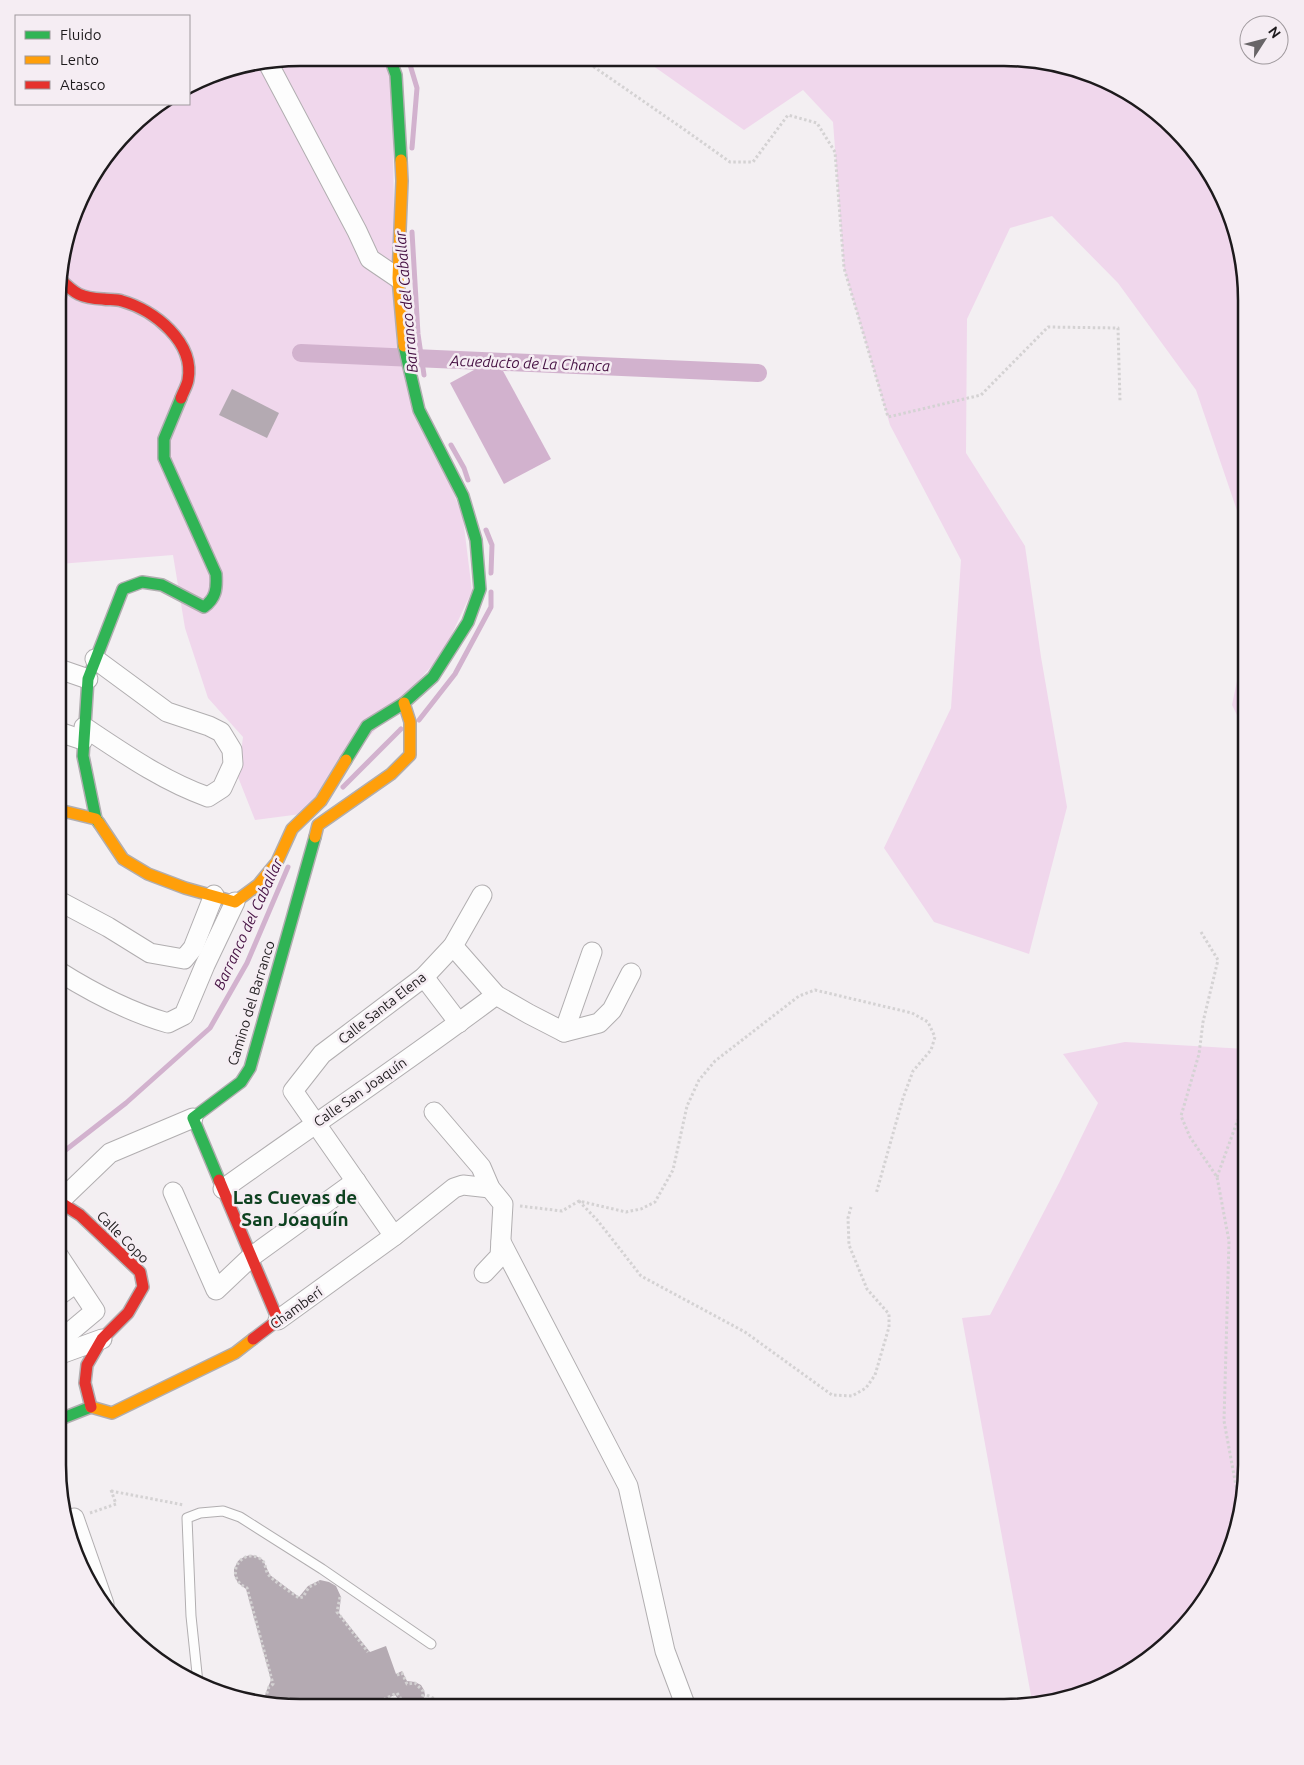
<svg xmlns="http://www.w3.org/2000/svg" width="1304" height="1765" font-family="Ubuntu,sans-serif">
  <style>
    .green { fill: #f0d7ec }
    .water { fill: #d2b2ce }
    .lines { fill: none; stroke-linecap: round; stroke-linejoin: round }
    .stream { stroke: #d2b2ce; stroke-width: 5 }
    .canal { stroke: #d2b2ce; stroke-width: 18 }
    .building { fill: #b4aab2 }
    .lane-casing { stroke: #b1aeb0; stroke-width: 11 }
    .street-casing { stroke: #b1aeb0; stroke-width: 21 }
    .fast-casing { stroke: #b1aeb0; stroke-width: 14 }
    .slow-casing { stroke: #b1aeb0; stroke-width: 14 }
    .jam-casing { stroke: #b1aeb0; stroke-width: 14 }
    .path { stroke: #d4d2d3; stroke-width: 3; stroke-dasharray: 2.5 2.5; stroke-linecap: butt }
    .lane { stroke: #fdfdfd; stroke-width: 9 }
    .street { stroke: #fdfdfd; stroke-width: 19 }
    .fast { stroke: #30b455; stroke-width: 11 }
    .slow { stroke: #ff9f0a; stroke-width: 11 }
    .jam { stroke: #e5322d; stroke-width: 11 }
    .labels { text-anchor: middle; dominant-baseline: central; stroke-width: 5; stroke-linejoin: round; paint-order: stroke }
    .street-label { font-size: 14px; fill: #1d1a1c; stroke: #f5edf3 }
    .water-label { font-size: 15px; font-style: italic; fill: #440f41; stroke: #f5edf3 }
    .district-label { font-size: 19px; font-weight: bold; fill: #0e4220; stroke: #f5edf3 }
    .rim { fill: none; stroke: #1d1a1c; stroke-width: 2.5 }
  </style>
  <rect width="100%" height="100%" fill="#f3eff2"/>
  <g class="green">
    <path d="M301,58h82l9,21 4,261 67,178 9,73 -29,62 -142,161 -46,6 -17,-43 5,-40 -35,-39 -23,-70 -12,-73 -114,9 1,-295 30,-90 51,-61 24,-14h24v-14l33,-20z"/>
    <path d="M642,58l393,2 104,39 47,41 35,53 25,107v237l-50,-147 -78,-107 -66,-67 -42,12 -43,91 -1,134 59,93 16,111 26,150 -38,147 -95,-32 -50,-74 67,-140 10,-148 -71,-135 -46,-157 -11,-146 -30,-32 -59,40z"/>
    <path d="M1246,638v95l-14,-28z"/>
    <path d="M1125,1042l121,7v432l-12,62 -28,56 -42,48 -53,35 -79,19 -70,-383 28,-3 70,-134 38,-78 -35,-49z"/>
  </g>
  <path class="water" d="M496,358l55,101 -47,25 -54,-101z"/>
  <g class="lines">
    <g class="stream">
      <path d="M408,58l9,30 -5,60"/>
      <path d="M412,232l6,102 6,41"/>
      <path d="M451,445l13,23 4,12"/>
      <path d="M486,530l6,15 -1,28"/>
      <path d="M419,720l36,-46 36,-67v-15"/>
      <path d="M343,787l58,-58"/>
      <path d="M58,1156l68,-53 84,-75 37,-65 41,-96"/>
    </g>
    <path class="canal" d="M301,353l457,20"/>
  </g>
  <g class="building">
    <path d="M232,389l47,24 -12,25 -48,-23z"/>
    <path d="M250,1555l6,1 7,4 7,15 29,22 9,-11 12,-6 9,2 7,4 5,11 -2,16 31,39 16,-6 10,28 6,-3 5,10 8,1 6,3 3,5 1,5 -3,7 -6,4h-12l-9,-11 -26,11h-75l-3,-7 -15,6 -7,-4 -4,-5 1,-4 5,-12 -25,-91 -8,-6 -4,-8v-6l4,-8 6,-4z"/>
  </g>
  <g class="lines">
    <defs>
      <path id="lane" d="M198,1683l-7,-67 -4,-98 13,-5 23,-2 17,6 82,52 109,75"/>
      <g id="street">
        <path d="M268,63l89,168 13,28 28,19"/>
        <path d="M59,669l29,10"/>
        <path d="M84,727c39,26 79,54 124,70l14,-9 11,-24 -1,-14 -11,-18 -12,-6 -42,-14 -72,-53"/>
        <path d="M59,732l24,8"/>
        <path d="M59,901l49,26 42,26 34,6 9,-11 21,-53"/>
        <path d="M453,946l43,49 33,19 35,18 35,-9 13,-13 19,-37"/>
        <path d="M58,971c35,22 71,41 110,52l16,-8 21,-50 30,-63"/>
        <path d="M424,977l35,46"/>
        <path d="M564,1032l28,-80"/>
        <path d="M434,1112l47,55 9,21 13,16 -3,52 -16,17"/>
        <path d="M223,1189c91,-65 184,-127 273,-194"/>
        <path d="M173,1192l43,98 35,-33 105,-76"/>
        <path d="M60,1201l50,-48 83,-35"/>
        <path d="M394,1236l-101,-145 29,-37 102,-77 29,-31 29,-51"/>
        <path d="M501,1242l127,244 37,165 21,56"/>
        <path d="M58,1296l18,-13"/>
        <path d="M278,1320l116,-84 60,-48 9,-3 27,3"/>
        <path d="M58,1342l37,-31 -37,-56"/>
        <path d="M58,1355l44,-16"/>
        <path d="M74,1518l30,86"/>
      </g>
      <g id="fast">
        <path d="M390,58l6,17 5,85"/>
        <path d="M346,760l21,-34 37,-23 29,-26 35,-55 12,-33 -4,-49 -13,-44 -44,-86 -15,-64"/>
        <path d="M99,823l-3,-4 -13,-63 5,-77 35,-90 19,-7 20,3 42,22c12,-9 13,-18 12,-33l-52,-116v-19l17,-41"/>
        <path d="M219,1180l-26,-62 48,-36 9,-14 65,-231"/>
        <path d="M58,1420l33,-13"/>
      </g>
      <g id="slow">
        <path d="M401,160l1,21 -4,97 6,68"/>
        <path d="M59,810l37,9"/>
        <path d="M99,823l24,36 25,15 37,14 50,14 23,-17 19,-23 15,-33 29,-28 25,-41"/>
        <path d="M315,837l3,-12 73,-51 19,-19v-33l-6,-19"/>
        <path d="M91,1407l21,6 123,-60 18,-14"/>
      </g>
      <g id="jam">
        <path d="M60,279c15,15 21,19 43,20 6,1 13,0 19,2 32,9 73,41 66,79 -1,6 -5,12 -7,18"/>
        <path d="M219,1180l59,140 -25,19"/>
        <path d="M58,1201l22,14 60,57 3,15 -15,26 -26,26 -15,26 -2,18 6,24"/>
      </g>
    </defs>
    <use href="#lane" class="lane-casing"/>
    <use href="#street" class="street-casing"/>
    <use href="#fast" class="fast-casing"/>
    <use href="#slow" class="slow-casing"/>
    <use href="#jam" class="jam-casing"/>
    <g class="path">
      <path d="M581,58l104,72 45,32h23l35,-47 29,8 18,29 9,116 44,149 93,-22 67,-68 70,1 2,73"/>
      <path d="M1201,932l17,28 -15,62 -4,32 -18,62 9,21 27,40 12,64 -5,180 12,65 6,15"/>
      <path d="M1217,1177l20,-55 9,-19"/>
      <path d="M579,1201l19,20 43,55 104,56 87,63 20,1 14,-8 9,-13 14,-48v-13l-22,-25 -18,-44 -1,-27 3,-11"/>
      <path d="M520,1206l42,5 17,-10 47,11 15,-3 14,-7 18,-32 14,-64 12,-26 16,-19 84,-65 16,-6 97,23 16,9 7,15 -4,13 -18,21 -10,27 -27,96"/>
      <path d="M63,1488l6,14"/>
      <path d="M111,1491l73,14"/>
      <path d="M90,1513l26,-9 -5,-14"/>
      <path d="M340,1597l-3,15 31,40"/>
      <path d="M397,1675l5,-2 5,11 8,-1 8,8c1,7 -4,12 -11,15"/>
      <path d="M427,1695l22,11"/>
      <path d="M295,1706l-4,-8 -15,5 -6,-2 -4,-5 3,-9 4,-3 -26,-96c-23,-10 -8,-40 12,-30 8,4 5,10 9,16 4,6 24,19 31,24l4,-1 6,-10 10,-5"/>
      <path d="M370,1706l27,-13 8,12 4,1"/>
    </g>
    <use href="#lane" class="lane"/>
    <use href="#street" class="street"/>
    <use href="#fast" class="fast"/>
    <use href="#slow" class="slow"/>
    <use href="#jam" class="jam"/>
  </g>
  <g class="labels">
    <g class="street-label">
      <text transform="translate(251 1003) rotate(-73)">Camino del Barranco</text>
      <text transform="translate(382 1008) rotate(-38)">Calle Santa Elena</text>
      <text transform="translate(360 1092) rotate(-35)">Calle San Joaquín</text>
      <text transform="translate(123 1237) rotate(45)">Calle Copo</text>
      <text transform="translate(296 1308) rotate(-36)">Chamberí</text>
    </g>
    <g class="water-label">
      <text transform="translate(406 302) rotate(-95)">Barranco del Caballar</text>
      <text transform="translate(530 363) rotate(2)">Acueducto de La Chanca</text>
      <text transform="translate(248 924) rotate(-65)">Barranco del Caballar</text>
    </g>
    <g class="district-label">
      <text x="295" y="1197">Las Cuevas de<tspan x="295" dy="22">San Joaquín</tspan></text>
    </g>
  </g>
  <path d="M0 0H1304V1765H0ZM300 66H1004A234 234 0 0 1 1238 300V1465A234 234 0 0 1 1004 1699H300A234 234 0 0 1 66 1465V300A234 234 0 0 1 300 66Z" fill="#f5edf3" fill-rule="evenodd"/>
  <path class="rim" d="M300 66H1004A234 234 0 0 1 1238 300V1465A234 234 0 0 1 1004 1699H300A234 234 0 0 1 66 1465V300A234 234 0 0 1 300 66Z"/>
  <rect x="15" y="15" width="175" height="90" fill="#f5edf3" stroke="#9f999d"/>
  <rect x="25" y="31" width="25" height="8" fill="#30b455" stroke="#9f999d"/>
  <text x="60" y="40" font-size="15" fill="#1d1a1c">Fluido</text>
  <rect x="25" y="56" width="25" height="8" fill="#ff9f0a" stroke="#9f999d"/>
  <text x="60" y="65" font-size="15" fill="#1d1a1c">Lento</text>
  <rect x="25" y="81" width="25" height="8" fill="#e5322d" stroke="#9f999d"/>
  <text x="60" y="90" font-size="15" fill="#1d1a1c">Atasco</text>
  <g transform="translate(1264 40) rotate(54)"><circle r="24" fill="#f5edf3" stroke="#9f999d"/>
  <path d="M0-4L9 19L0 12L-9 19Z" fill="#686567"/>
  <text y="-8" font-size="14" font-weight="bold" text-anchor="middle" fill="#1d1a1c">N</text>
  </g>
</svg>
